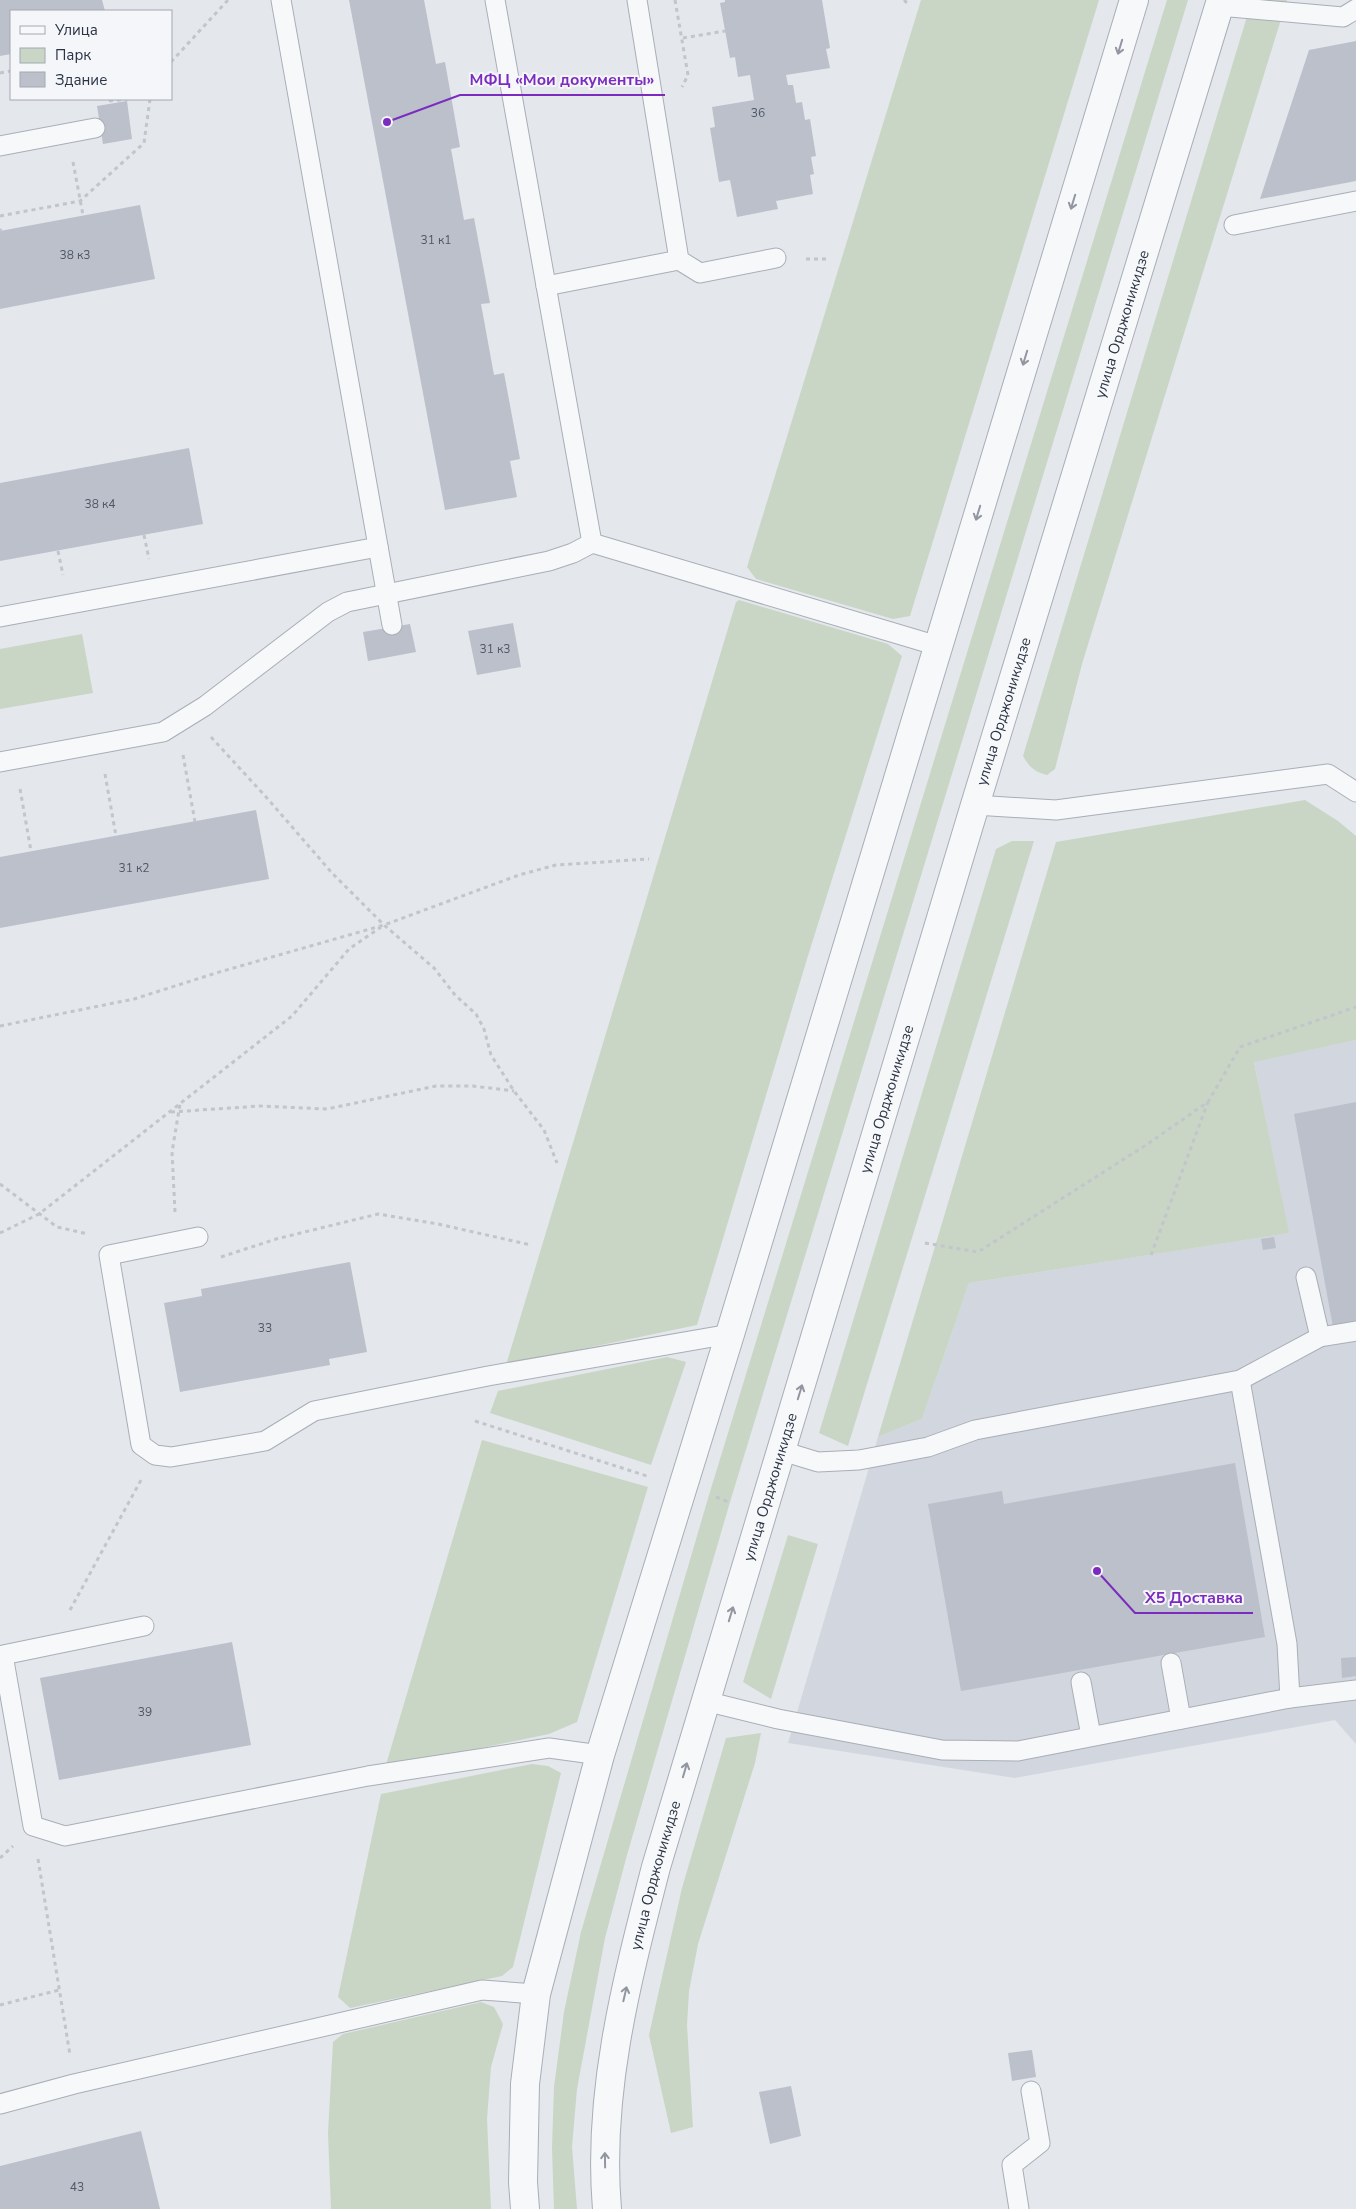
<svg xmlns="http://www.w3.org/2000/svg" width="1356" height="2209" font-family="'Nunito Sans',sans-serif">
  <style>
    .built { fill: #d2d6de }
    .green { fill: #c9d6c5 }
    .building { fill: #bbc0ca }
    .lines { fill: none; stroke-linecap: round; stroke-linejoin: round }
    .service-casing { stroke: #a9aeb7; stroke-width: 21 }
    .tertiary-casing { stroke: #a9aeb7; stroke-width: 30 }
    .path { stroke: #c2c5cb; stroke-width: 3; stroke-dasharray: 4 4; stroke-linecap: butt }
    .service { stroke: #f7f8fa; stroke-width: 19 }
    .tertiary { stroke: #f7f8fa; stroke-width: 28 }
    .oneway { stroke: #9196a0 }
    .labels { text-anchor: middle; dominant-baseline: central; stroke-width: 4; stroke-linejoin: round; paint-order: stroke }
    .number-label { font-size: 12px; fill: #4f5766 }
    .street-label { font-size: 15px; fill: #2b3445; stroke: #f4f6f9 }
    .leader { fill: none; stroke: #7b2cbf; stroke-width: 2 }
    .callout-dot { fill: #7b2cbf; stroke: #f4f6f9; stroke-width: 2 }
    .callout-label { font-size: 16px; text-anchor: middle; font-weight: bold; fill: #7b2cbf; stroke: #f4f6f9; stroke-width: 4; stroke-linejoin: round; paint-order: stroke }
  </style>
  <rect width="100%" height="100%" fill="#e4e7ec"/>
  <path class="built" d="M1356,1040v704l-21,-24 -320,58 -227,-35 90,-306 44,-18 47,-136 319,-50 -34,-172z"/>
  <g class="green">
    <path d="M921,0h178l-189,616 -17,3 -137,-40 -9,-12z"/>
    <path d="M1167,0h21l-458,1502 -103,353 -22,83 -28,151 -5,58 5,62h-23l-2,-61 2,-61 10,-75 17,-80 128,-437z"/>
    <path d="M1252,0h35l-205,664 -27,105 -8,6c-12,-3 -18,-8 -24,-19z"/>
    <path d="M739,600l149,44 14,12 -95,303 -110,366 -191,40 230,-763z"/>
    <path d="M82,634l11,59 -93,16v-60z"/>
    <path d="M1305,800l33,21 18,15v204l-102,22 35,171 -320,50 -47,136 -44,18 178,-595z"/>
    <path d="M1012,841h22l-186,605 -29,-13 177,-584z"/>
    <path d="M667,1357l19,5 -35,103 -161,-52 8,-22z"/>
    <path d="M482,1440l166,47 -71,235 -28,12 -164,34z"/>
    <path d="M788,1535l30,9 -47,155 -28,-17z"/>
    <path d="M761,1733l-6,30 -57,181 -9,47 -2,34 6,102 -22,6 -22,-98 33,-147 44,-150z"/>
    <path d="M532,1764l16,2 13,7 -48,194 -11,9 -152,32 -12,-11 43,-203z"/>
    <path d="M481,2002l13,5 9,17 -12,43 -4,52 4,90h-160l-3,-76 5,-91 10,-8z"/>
  </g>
  <g class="building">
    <path d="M0,0h102l3,11h-94v43l-11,2z"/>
    <path d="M349,0h75l12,64 9,-2 15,85 -9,2 13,71 10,-2 16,85 -9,1 13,71 10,-2 16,86 -10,2 7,36 -72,13z"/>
    <path d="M725,0h97l8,48 -4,1 4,19 -44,7 2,10h5l3,18 6,-1 3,18 5,-1 6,37 -5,1 3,17 -4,1 3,19 -37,7 2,8 -41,8 -7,-37 -11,2 -9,-54 5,-1 -3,-20 42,-7 -4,-25 -12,2 -3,-20 -5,1 -10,-55 5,-1z"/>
    <path d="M1356,41v140l-96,18 49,-149z"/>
    <path d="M127,101l5,38 -29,5 -6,-38z"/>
    <path d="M140,205l15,74 -155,30v-78z"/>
    <path d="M189,448l14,76 -203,37v-78z"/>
    <path d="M513,623l8,44 -44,8 -9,-44z"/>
    <path d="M410,624l6,28 -48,9 -5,-29z"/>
    <path d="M256,810l13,69 -269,49v-71z"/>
    <path d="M1356,1102v220l-23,5 -39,-213z"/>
    <path d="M1274,1237l2,11 -13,2 -2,-11z"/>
    <path d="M350,1262l17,90 -38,7 1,6 -150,27 -16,-89 38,-7 -1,-7z"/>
    <path d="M1235,1463l30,174 -304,54 -33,-187 74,-13 2,13z"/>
    <path d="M232,1642l19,103 -192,35 -19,-102z"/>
    <path d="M1356,1657v19l-14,2 -1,-20z"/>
    <path d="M1032,2050l4,27 -24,4 -4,-28z"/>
    <path d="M791,2086l10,50 -31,8 -11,-52z"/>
    <path d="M141,2131l19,78h-160v-43z"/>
  </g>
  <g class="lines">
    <defs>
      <g id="service">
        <path d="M281,0l111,625"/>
        <path d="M495,0l97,543"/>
        <path d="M637,0l42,260 21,13 76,-15"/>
        <path d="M1219,6l124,11 13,-8"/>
        <path d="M0,146l95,-18"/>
        <path d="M1234,225l122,-24"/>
        <path d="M546,286l133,-26"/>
        <path d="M0,617l378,-70"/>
        <path d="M0,762l163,-30 42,-26 123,-94 19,-10 202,-41 24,-8 19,-10 346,103"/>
        <path d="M975,805l81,5 272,-36 28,18"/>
        <path d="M198,1237l-89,18 32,190 14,10 16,2 94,-16 49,-30 174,-35 242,-42"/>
        <path d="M1306,1277l14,60"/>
        <path d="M782,1451l36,11 41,-2 69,-13 47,-17 265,-50 80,-43 36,-6"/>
        <path d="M144,1626l-141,29 30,171 32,10 303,-60 181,-28 51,7"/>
        <path d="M1171,1663l10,56"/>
        <path d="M1081,1682l10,54"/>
        <path d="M1290,1698l66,-8"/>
        <path d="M705,1701l73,18 164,31 76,1 272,-53 -3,-54 -47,-264"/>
        <path d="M0,2104l74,-20 408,-94 54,4"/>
        <path d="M1019,2209l-7,-44 28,-22 -9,-52"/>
      </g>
      <g id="tertiary">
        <path d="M525,2209l-2,-27 2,-98 11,-90 64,-239 130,-421 404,-1334"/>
        <path id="s1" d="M607,2209c-10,-117 20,-229 49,-342l319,-1062 246,-805"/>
      </g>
    </defs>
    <use href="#service" class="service-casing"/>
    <use href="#tertiary" class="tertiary-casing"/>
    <g class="path">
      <path d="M675,0l13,75 -6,12"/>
      <path d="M904,0l5,5"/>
      <path d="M683,38l42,-7"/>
      <path d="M171,62l57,-62"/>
      <path d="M0,73l11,-2"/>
      <path d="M109,101l19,-2"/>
      <path d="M73,162l10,53"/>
      <path d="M0,216l80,-15 64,-58 6,-44"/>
      <path d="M0,229l1,2"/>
      <path d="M806,259h24"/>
      <path d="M144,535l5,24"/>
      <path d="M58,551l5,24"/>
      <path d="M211,737l56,61 65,75 52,52 50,43 21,27 21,19 8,15 7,26 23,36 30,39 13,33"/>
      <path d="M183,755l12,67"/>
      <path d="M105,774l11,62"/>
      <path d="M20,789l11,62"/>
      <path d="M0,1026l134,-27 82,-26 168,-48 135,-50 37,-10 93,-6"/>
      <path d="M171,1112l89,-6 67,3 109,-23h37l41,5"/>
      <path d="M0,1184l57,43 31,7"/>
      <path d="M175,1212l-3,-60 8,-48"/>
      <path d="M0,1233l39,-19 253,-198 57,-67 32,-22"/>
      <path d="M925,1243l53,9 168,-107 62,-43 32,-55 116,-40"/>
      <path d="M1151,1255l57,-153"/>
      <path d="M221,1257l55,-18 102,-25 60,10 93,21"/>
      <path d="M475,1421l172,55"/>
      <path d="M716,1497l13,5"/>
      <path d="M70,1610l71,-130"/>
      <path d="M0,1858l13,-12"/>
      <path d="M38,1859l32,196"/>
      <path d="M0,2005l59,-15"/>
    </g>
    <use href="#service" class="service"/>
    <use href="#tertiary" class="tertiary"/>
  </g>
  <defs><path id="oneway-shaft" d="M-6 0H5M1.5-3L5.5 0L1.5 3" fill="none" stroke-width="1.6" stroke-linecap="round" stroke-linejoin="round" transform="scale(1.25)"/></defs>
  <g class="oneway">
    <use href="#oneway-shaft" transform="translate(1120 47) rotate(107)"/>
    <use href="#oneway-shaft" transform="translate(1073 202) rotate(107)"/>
    <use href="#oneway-shaft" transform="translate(1025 358) rotate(107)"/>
    <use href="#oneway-shaft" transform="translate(978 513) rotate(107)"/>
    <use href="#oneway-shaft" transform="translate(800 1392) rotate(-73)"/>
    <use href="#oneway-shaft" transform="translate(731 1614) rotate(-73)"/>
    <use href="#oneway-shaft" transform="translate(685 1770) rotate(-74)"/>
    <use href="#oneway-shaft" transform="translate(625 1994) rotate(-77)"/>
    <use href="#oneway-shaft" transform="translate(605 2160) rotate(-91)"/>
  </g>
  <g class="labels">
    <g class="number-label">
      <text x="758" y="113">36</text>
      <text x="436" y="240">31 к1</text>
      <text x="75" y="255">38 к3</text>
      <text x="100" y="504">38 к4</text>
      <text x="495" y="649">31 к3</text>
      <text x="134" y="868">31 к2</text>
      <text x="265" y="1328">33</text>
      <text x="145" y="1712">39</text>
      <text x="77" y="2187">43</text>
    </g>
    <g class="street-label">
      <text stroke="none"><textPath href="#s1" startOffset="1959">улица Орджоникидзе</textPath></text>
      <text stroke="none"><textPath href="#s1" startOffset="1554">улица Орджоникидзе</textPath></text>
      <text stroke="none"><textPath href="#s1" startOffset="1149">улица Орджоникидзе</textPath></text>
      <text stroke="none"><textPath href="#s1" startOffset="744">улица Орджоникидзе</textPath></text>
      <text stroke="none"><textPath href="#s1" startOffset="339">улица Орджоникидзе</textPath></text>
    </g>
  </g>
  <path class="leader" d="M387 122L460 95H665M1097 1571L1135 1613H1253"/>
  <g class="callout-dot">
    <circle cx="387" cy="122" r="5"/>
    <circle cx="1097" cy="1571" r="5"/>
  </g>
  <g class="callout-label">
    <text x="562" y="85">МФЦ «Мои документы»</text>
    <text x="1194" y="1603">X5 Доставка</text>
  </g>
  <rect x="10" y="10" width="162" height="90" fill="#f4f6f9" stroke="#a4a8b1"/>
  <rect x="20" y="26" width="25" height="8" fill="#f7f8fa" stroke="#a4a8b1"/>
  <text x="55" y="35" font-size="15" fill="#2b3445">Улица</text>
  <rect x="20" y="48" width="25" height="15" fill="#c9d6c5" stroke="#a4a8b1"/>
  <text x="55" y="60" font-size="15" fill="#2b3445">Парк</text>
  <rect x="20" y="72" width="25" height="15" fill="#bbc0ca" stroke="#a4a8b1"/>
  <text x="55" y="85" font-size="15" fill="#2b3445">Здание</text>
</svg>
